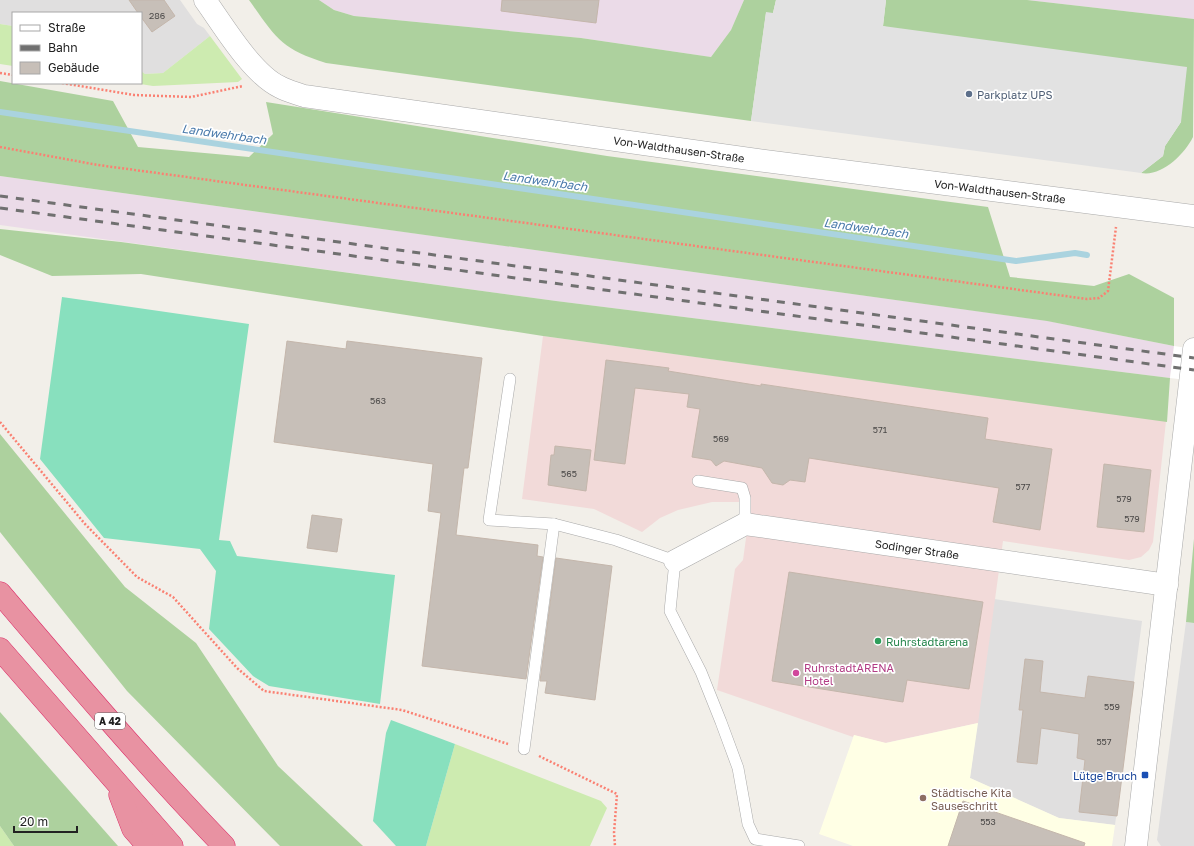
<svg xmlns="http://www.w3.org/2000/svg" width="1194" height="846" font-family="'Golos Text',sans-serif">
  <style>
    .residential { fill: #e0dfdf }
    .commercial { fill: #f2dad9 }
    .industrial { fill: #ebdbe8 }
    .education { fill: #ffffe5 }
    .grass { fill: #cdebb0 }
    .forest { fill: #add19e }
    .pitch { fill: #88e0be }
    .parking { fill: #e2e2e2 }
    .pier { fill: #fff }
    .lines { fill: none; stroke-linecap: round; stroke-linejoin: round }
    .stream { stroke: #aad3df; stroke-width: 6 }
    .building { fill: #c7bfb8; stroke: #c4b6ab }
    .service-casing { stroke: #a9a9a9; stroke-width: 12 }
    .minor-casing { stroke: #a9a9a9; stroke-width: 23 }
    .tertiary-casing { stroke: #a9a9a9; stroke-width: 23 }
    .motorway-casing { stroke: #dc2a67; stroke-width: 23 }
    .path { stroke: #fa8072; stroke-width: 2.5; stroke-dasharray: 2 2; stroke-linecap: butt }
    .service { stroke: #fff; stroke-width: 11 }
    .minor { stroke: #fff; stroke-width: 22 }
    .tertiary { stroke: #fff; stroke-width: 22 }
    .motorway { stroke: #e892a2; stroke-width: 22 }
    .rail { stroke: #707070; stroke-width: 3; stroke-dasharray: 8 8; stroke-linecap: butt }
    .service-dot { fill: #5c6f8a; stroke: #fff; stroke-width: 1.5 }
    .leisure-dot { fill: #2e9e5b; stroke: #fff; stroke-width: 1.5 }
    .hotel-dot { fill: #d1479c; stroke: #fff; stroke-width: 1.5 }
    .transit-dot { fill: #1a4fb4; stroke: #fff; stroke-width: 1.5 }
    .education-dot { fill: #8d6e63; stroke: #fff; stroke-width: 1.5 }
    .labels { text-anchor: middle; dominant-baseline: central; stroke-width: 3.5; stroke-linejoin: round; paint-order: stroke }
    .number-label { font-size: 9px; fill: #4b4948 }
    .shield { fill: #fff; stroke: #646464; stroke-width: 1 }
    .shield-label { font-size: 10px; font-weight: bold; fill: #222 }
    .service-label { font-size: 11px; fill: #4e5e75; stroke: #fff; text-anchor: start }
    .street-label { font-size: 11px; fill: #222; stroke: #fff }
    .leisure-label { font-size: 11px; fill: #27864d; stroke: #fff; text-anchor: start }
    .hotel-label { font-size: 11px; fill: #b23c85; stroke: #fff; text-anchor: start }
    .transit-label { font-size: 11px; fill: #164399; stroke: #fff; text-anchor: end }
    .education-label { font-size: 11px; fill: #785e54; stroke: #fff; text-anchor: start }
    .water-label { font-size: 12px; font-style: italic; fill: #4a7aab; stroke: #fff }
  </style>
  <rect width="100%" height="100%" fill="#f2efe9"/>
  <g class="residential">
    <path d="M0,0h180l17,24 7,4 6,8 -47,37 -18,1 -4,-3v-58h-128v13l-13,-2z"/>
    <path d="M994,599l148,22 -27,204 -56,-7 -89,-40z"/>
    <path d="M1186,622l8,1v223h-33l-4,-6z"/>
  </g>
  <path class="commercial" d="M543,336l623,85 -13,121 -4,8 -8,7 -12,3 -126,-19 -25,182 -93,20 -31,-8 -1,2 -136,-47 18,-121 8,-9 8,-58h-39l-34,8 -18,8 -18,14 -48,-23 -72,-10z"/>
  <g class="industrial">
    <path d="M319,0h425l-13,30 -20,27 -130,-19 -227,-22 -20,-6z"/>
    <path d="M1027,0h167v19z"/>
    <path d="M0,176l1048,145 126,25 -4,32 -614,-77 -556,-76z"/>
  </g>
  <path class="education" d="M978,723l-8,55 89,40 56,7 -3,21h-259l-34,-12 35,-99 32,8z"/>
  <g class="grass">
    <path d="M0,24l13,2v40l-13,-2z"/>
    <path d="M210,36l32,43 -4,3 -85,4 -19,-3h7v-12l4,3 18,-1z"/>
    <path d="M455,744l146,57 6,7 -17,38h-164z"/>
    <path d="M0,826l14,20h-14z"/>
  </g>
  <g class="forest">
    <path d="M249,0h70l15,10 20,6 227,22 130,19 20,-27 13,-30h32l-3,13h-7l-15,108 -425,-58c-45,-14 -50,-25 -77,-63z"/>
    <path d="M886,0h141l167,19 -1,118c-9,18 -32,40 -52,36l22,-17 2,-10 16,-24 -298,-96z"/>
    <path d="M0,81l113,20 25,46 111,10 24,-23 -7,-32 341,54 381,51 22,70 84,9 35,-12 45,24v48l-127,-25 -1047,-145z"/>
    <path d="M0,229l121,13 435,59 614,77 -3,44 -624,-86 -402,-62 -89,2 -52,-21z"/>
    <path d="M0,434l125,153 71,56 82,123 85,80h-83l-153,-155 -127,-159z"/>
    <path d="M1194,539v84l-8,-1z"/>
    <path d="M0,712l118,134h-104l-14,-20z"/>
  </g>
  <g class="pitch">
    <path d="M62,297l187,27 -30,216 11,1 7,15 158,19 -15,129 -111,-18 -16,-10 -44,-47 7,-58 -16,-22 -96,-11 -64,-79z"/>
    <path d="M391,720l64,24 -29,102h-30l-23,-25 13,-88z"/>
  </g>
  <path class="parking" d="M776,0h110l-3,26 304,41 -6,55 -16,24 -2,10 -22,17 -390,-52 15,-109 7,1z"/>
  <path class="pier" d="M1174,346l20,3v32l-24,-3z"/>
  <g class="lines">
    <path class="stream" d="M0,112l1016,149 59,-8 12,2"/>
  </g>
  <g class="building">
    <path d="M129,0h35l11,16 -23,16 -11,-15v-4h-3z"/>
    <path d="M502,0h97l-3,23 -95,-12z"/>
    <path d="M287,341l59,8 1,-8 135,17 -14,110h-4l-8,67 82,10 -1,11 6,1 -17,122 -104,-13 19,-153 -13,-2 5,-47 -159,-22z"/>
    <path d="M606,360l63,8 -1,3 93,15v-2l227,34 -3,21 67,10 -12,81 -47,-8 6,-34 -190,-30 -4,24 -15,-2 -7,5 -11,-2 -10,-15 -38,-7 -8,5 -5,-6 -19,-3 8,-48 -13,-2 2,-13 -54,-6 -10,76 -31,-4z"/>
    <path d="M555,446l36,4 -5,41 -38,-6 3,-30h3z"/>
    <path d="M1104,464l47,6 -7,62 -47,-5z"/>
    <path d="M312,515l30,4 -5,33 -30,-4z"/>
    <path d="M556,558l56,8 -17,134 -50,-7 2,-12h-7z"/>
    <path d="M789,572l194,30 -14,87 -62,-9 -4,22 -131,-21z"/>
    <path d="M1025,659l18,2 -3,31 45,6 3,-22 46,6 -17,134 -38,-4 6,-52 -8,-2 2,-24 -38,-6 -4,36 -20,-2 6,-52h-4z"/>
    <path d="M963,801l122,42 -1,3h-136z"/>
  </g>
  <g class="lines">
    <defs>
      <g id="service">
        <path d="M510,379l-21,141 65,4 62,16 59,21 -5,50 31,61 20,50 17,46 10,56 7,15 44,7"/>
        <path d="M698,481l44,7 3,10v26"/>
        <path d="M524,749l30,-225"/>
      </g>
      <g id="minor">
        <path d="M205,0c18,25 47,74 75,87 7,4 16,6 24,9l453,64 437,56"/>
        <path d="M675,561l70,-37 422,61"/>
      </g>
      <path id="tertiary" d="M1136,846l58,-497"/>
      <g id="motorway">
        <path d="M0,593c73,86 146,172 224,253"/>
        <path d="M0,649l172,197"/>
        <path d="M120,795l13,34 15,17"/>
      </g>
    </defs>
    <use href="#service" class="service-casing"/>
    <use href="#minor" class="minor-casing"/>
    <use href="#tertiary" class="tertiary-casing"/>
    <use href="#motorway" class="motorway-casing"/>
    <g class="path">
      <path d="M0,73l13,2"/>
      <path d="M62,83l72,12 57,2 52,-11"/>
      <path d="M0,147l98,18 989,134 12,-1 9,-7 8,-64"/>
      <path d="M0,422l85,102 52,53 36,20 64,71 27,23 138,19 106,34"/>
      <path d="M539,756l78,38 -3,39 1,13"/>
    </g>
    <use href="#service" class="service"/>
    <use href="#minor" class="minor"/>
    <use href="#tertiary" class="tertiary"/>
    <use href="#motorway" class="motorway"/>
    <g class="rail">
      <path d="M0,196l1194,162"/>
      <path d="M0,208l1194,162"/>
    </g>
  </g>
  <circle class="service-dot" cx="969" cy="94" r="4"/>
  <circle class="leisure-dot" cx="878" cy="641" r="4"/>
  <circle class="hotel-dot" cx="796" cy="673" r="4"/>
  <rect class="transit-dot" x="1141" y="771" width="8" height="8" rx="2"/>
  <circle class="education-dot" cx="923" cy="798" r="4"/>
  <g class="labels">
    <g class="number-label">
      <text x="157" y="15">286</text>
      <text x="378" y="400">563</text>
      <text x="880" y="429">571</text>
      <text x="721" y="438">569</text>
      <text x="569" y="473">565</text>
      <text x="1023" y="486">577</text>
      <text x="1124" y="498">579</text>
      <text x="1132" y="518">579</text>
      <text x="1112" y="706">559</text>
      <text x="1104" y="741">557</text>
      <text x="988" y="821">553</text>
    </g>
    <rect class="shield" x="95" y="713" width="30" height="16" rx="3"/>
    <g class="shield-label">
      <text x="110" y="721">A 42</text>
    </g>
    <g class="service-label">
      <text x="977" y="94">Parkplatz UPS</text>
    </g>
    <g class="street-label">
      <text transform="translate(679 149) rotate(8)">Von-Waldthausen-Straße</text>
      <text transform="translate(1000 191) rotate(7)">Von-Waldthausen-Straße</text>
      <text transform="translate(917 549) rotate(8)">Sodinger Straße</text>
    </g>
    <g class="leisure-label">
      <text x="886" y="641">Ruhrstadtarena</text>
    </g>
    <g class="hotel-label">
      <text x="804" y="667">RuhrstadtARENA<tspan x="804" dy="13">Hotel</tspan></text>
    </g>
    <g class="transit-label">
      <text x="1137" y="775">Lütge Bruch</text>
    </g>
    <g class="education-label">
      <text x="931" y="792">Städtische Kita<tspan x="931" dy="13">Sauseschritt</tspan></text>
    </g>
    <g class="water-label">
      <text transform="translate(224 134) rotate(8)">Landwehrbach</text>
      <text transform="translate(545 181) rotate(8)">Landwehrbach</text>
      <text transform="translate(866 228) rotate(8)">Landwehrbach</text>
    </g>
  </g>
  <rect x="12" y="12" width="130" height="72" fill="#ffffff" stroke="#a7a7a7"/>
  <rect x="20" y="25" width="20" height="6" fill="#ffffff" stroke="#a7a7a7"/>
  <text x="48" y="32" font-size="12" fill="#222222">Straße</text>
  <rect x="20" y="45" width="20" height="6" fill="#707070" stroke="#a7a7a7"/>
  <text x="48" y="52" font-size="12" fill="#222222">Bahn</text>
  <rect x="20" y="62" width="20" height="12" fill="#c7bfb8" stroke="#a7a7a7"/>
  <text x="48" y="72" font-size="12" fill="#222222">Gebäude</text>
  <path d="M14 826v6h63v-6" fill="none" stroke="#222222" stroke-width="2"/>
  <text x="20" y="826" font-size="12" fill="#222222" stroke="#ffffff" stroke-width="3" paint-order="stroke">20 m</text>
</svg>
